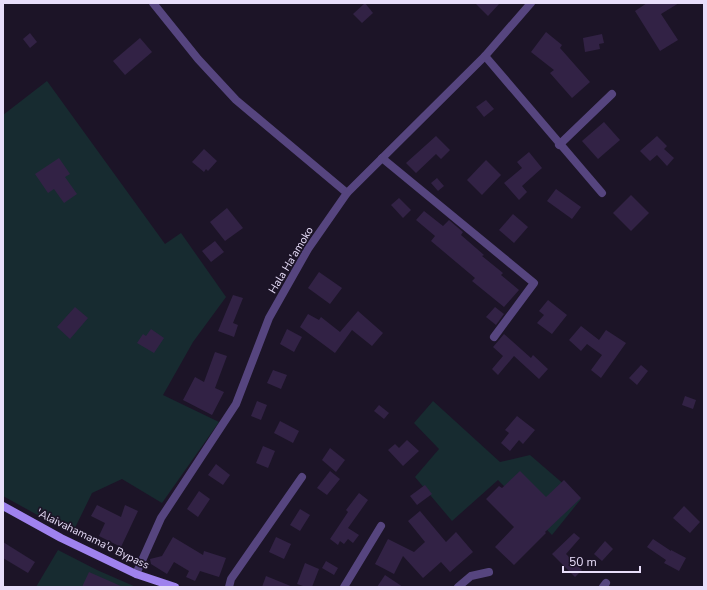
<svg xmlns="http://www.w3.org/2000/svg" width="707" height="590" font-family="'Nunito Sans',sans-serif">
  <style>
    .green { fill: #172b30 }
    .building { fill: #322245 }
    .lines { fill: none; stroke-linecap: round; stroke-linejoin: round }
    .minor { stroke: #56457f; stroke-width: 8 }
    .secondary { stroke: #9f82ee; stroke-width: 8 }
    .labels { text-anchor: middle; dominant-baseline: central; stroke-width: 3.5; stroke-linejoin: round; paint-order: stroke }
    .street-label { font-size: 11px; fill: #e8defa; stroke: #1c1427 }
  </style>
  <rect width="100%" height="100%" fill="#1c1427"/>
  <g class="green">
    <path d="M47,81l118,163 16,-11 45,64 -33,45 -30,53 56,27 -57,81 -40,-24 -30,14 -20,41 -69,-38v-381z"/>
    <path d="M433,401l67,61 30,-7 51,44 -29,36 -54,-55 -46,41 -37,-44 24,-28 -25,-26z"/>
    <path d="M58,550l39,20 39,17h-100z"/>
  </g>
  <g class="building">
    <path d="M365,3l8,10 -11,10 -9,-9z"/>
    <path d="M475,3h25l-12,13z"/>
    <path d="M647,3h32l-18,11 17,26 -18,11 -25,-40z"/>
    <path d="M546,32l16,13 -2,3 30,34 -18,16 -22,-25 4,-3 -23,-18z"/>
    <path d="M30,33l7,9 -7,6 -7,-9z"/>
    <path d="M602,34l2,9 -5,1 1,5 -15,3 -2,-14z"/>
    <path d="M140,38l12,14 -27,23 -12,-14z"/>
    <path d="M486,100l8,9 -10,8 -8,-10z"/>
    <path d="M604,122l16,18 -22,19 -16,-18z"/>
    <path d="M436,136l14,14 -9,9 -5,-5 -20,19 -10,-10z"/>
    <path d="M657,136l10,10 -3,3 10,9 -7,8 -10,-11 -7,6 -10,-10z"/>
    <path d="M204,149l13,12 -9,10 -2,-2 -2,3 -12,-10z"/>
    <path d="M529,152l13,16 -20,18 5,6 -8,8 -15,-17 18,-15 -5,-6z"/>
    <path d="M59,158l11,16 -5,3 12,17 -13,9 -10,-14 -6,4 -13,-19z"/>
    <path d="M486,160l15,15 -19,20 -15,-15z"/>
    <path d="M437,178l7,8 -6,5 -7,-8z"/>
    <path d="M556,189l25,18 -9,12 -25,-18z"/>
    <path d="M631,195l18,18 -18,18 -18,-18z"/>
    <path d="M399,198l12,12 -8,8 -12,-13z"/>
    <path d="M227,208l16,20 -18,13 -15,-19z"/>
    <path d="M424,211l19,15 6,-6 14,12 -2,3 23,20 -2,1 21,17 -2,2 18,15 -15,17 -32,-26 3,-3 -44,-37 4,-5 -19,-16z"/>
    <path d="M513,214l15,13 -14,16 -15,-13z"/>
    <path d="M215,241l9,11 -13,10 -9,-11z"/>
    <path d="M319,272l23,16 -12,16 -22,-16z"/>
    <path d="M233,295l10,3 -10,25 5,2 -4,12 -16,-6z"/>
    <path d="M548,300l19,15 -15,19 -15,-11 7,-8 -5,-4z"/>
    <path d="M75,307l13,11 -18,21 -13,-12z"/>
    <path d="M495,307l9,7 -8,11 -10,-8z"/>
    <path d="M358,311l25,22 -11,13 -20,-16 -17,23 -35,-26 8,-13 11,6 2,-3 19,15z"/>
    <path d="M581,326l18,14 7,-10 20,13 -25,35 -10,-8 11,-15 -15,-11 -6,7 -12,-11z"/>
    <path d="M151,329l13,9 -10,15 -17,-10 6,-9 3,2z"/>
    <path d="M287,329l15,8 -8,15 -14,-8z"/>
    <path d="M504,334l27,24 2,-3 15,14 -9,10 -25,-23 -16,19 -6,-6 11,-13 -10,-9z"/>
    <path d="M215,352l12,4 -12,32 9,4 -12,23 -29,-15 12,-23 9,5z"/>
    <path d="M641,365l7,6 -11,14 -8,-7z"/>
    <path d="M273,370l14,5 -6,14 -14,-6z"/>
    <path d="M685,396l11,4 -3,9 -11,-4z"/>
    <path d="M257,401l10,4 -6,15 -10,-4z"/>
    <path d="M379,405l10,8 -5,6 -10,-8z"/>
    <path d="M517,416l18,14 -12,14 -4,-4 -9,11 -9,-8 8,-10 -4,-3z"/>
    <path d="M280,421l19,10 -6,12 -19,-10z"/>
    <path d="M407,440l12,11 -16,15 -15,-16 7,-6 4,4z"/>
    <path d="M263,446l12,5 -7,17 -12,-5z"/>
    <path d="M330,448l15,12 -9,12 -14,-12z"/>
    <path d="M216,464l14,11 -7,10 -15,-10z"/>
    <path d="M330,471l10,8 -13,16 -10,-7z"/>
    <path d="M520,471l26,26 18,-17 17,18 -36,34 1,1 -32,32 -19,-18 19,-20 -28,-28 13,-13 3,2z"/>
    <path d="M425,485l7,9 -15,11 -7,-9z"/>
    <path d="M199,491l11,8 -12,18 -11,-8z"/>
    <path d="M359,493l9,7 -20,28 11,7 -6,8 -5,-4 -4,5 -4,-3 -2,4 -8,-6 18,-27 -2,-2z"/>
    <path d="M97,505l24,12 4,-12 13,6 -17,36 -22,-11 6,-13 -14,-7z"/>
    <path d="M684,506l16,16 -10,11 -17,-15z"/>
    <path d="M300,509l10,6 -10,16 -10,-6z"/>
    <path d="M420,511l26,31 10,-10 17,20 -23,20 -9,-10 -18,16 -20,-22 -9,18 -19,-10 13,-25 26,13 11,-10 -17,-21z"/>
    <path d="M574,533l6,5 -14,16 16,16 -7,7 -23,-23z"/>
    <path d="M173,537l30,18 1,-4 22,7 -7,19 -19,-6 -5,10 -9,-4 3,-6 -15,-9 -7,12 -16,-10 -1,-5 12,-3z"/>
    <path d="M276,537l15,7 -7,15 -15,-7z"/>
    <path d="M653,539l18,12v-1l15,8 -7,13 -15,-8 2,-3 -19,-13z"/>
    <path d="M605,541l8,8 -11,12 -8,-7z"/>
    <path d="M3,542l32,20 -7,11 -25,-15z"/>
    <path d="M326,561l12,7 -4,7 -12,-7z"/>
    <path d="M305,563l14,6 -7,18h-6l-9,-3z"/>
    <path d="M89,572l34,15h-41z"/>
    <path d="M385,575l18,12h-26z"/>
    <path d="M266,576l27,11h-31z"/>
  </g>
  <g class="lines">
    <g class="minor">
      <path d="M153,3l45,56 38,41 111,93"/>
      <path d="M485,56l117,137"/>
      <path d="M559,145l53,-51"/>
      <path d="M382,158l152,125 -40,54"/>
      <path d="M136,574l25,-56 75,-114 33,-86 39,-69 39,-56 138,-137 46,-53"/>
      <path d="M229,587l2,-8 71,-102"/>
      <path d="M344,587l37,-61"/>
      <path d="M458,587l13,-11 18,-4"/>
      <path d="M603,587l3,-4"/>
    </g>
    <path class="secondary" d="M3,506l58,32 75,36 39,13"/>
  </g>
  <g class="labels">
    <g class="street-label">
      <text transform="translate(291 260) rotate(-59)">Hala Ha'amoko</text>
      <text transform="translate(93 539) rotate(26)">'Alaivahamama'o Bypass</text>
    </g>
  </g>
  <rect width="707" height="590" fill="none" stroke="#e8defa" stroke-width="8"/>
  <path d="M563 566v6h77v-6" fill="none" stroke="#e8defa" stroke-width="2"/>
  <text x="569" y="566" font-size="12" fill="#e8defa" stroke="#1c1427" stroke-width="3" paint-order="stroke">50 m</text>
</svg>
